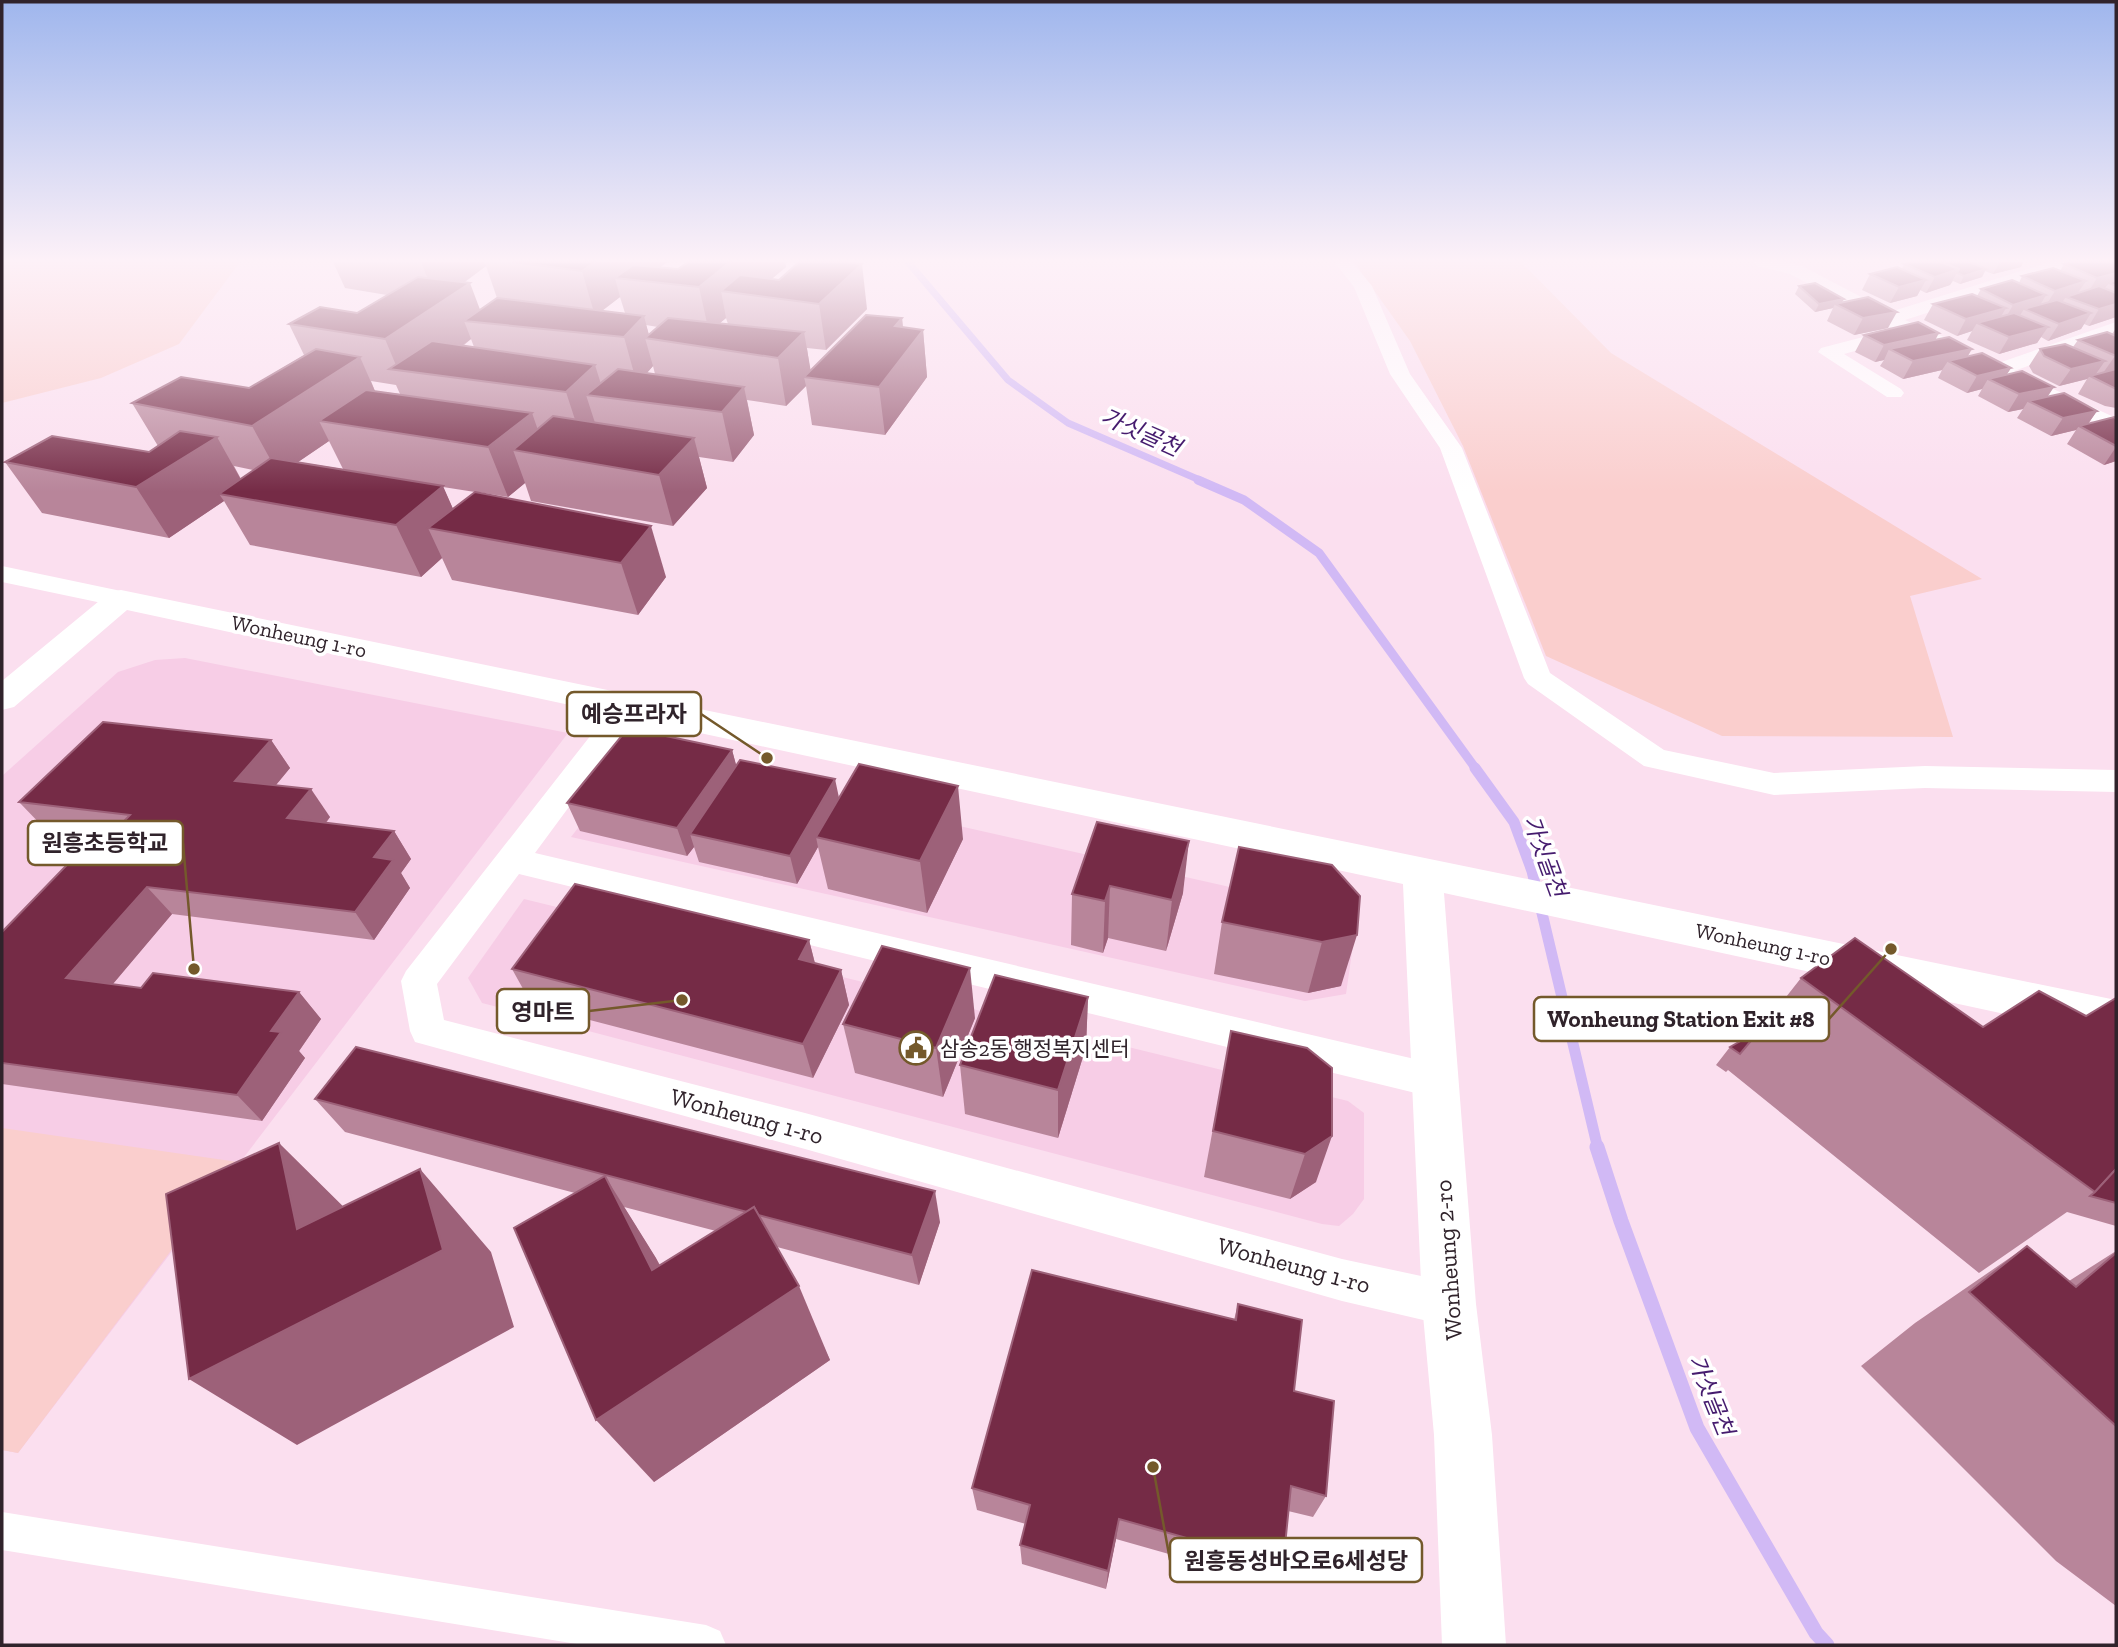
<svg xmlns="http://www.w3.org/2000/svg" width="2118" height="1647" font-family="'Zilla Slab','Noto Sans KR',serif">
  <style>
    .built { fill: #f7cde6 }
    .green { fill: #facecd }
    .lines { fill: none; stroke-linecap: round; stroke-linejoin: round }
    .stream-far3 { stroke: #d1b9f5; stroke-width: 7 }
    .stream-far2 { stroke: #d1b9f5; stroke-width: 9 }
    .stream-far1 { stroke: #d1b9f5; stroke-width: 11 }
    .stream { stroke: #d1b9f5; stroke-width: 15 }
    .pedestrian { fill: #fff; fill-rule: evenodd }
    .minor { fill: #fff; fill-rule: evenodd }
    .tertiary { fill: #fff; fill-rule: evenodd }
    .wall { fill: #b8859a; fill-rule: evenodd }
    .shaded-wall { fill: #9d6179 }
    .building { fill: #752b46; stroke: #9d6179; stroke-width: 2 }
    .labels { text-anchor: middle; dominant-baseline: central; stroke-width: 7; stroke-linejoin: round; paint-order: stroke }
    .street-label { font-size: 21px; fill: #30232b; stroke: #fff }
    .poi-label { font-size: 21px; fill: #30232b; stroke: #fff; text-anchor: start }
    .water-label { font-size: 23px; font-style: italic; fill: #451b6e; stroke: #fff }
    .near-street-label { font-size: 24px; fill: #30232b; stroke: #fff }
    .leader { fill: none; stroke: #74592b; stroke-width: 2.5 }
    .callout-dot { fill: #74592b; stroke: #fff; stroke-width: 2.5 }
    .callout { fill: #fff; stroke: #74592b; stroke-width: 2.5 }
    .callout-label { font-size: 23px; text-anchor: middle; font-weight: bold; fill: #30232b }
  </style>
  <rect width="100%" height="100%" fill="#fbdfef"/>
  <g class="built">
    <path d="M185,658l383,75 -550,720 -16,-3v-674l116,-104 37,-12z"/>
    <path d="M636,753l682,154 35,38 -7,49 -41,7 -734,-164z"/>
    <path d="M524,899l824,202 16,12v86l-11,15 -14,12 -17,-2 -840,-221 -14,-25z"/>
  </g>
  <g class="green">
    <path d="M2,262h238l-61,82 -78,34 -99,25z"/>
    <path d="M1354,262h167l90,91 371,226 -72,17 43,141 -231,-1 -176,-80 -83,-210 -53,-105z"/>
    <path d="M2,1128l236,34 -220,291 -16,-3z"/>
  </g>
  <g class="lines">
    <path class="stream-far3" d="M908,262l100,118 60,43 134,58"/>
    <path class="stream-far2" d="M1198,480l46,20 75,53 157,216"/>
    <path class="stream-far1" d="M1475,768l39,54 18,49 66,278"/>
    <path class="stream" d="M1597,1147l24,74 76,207 119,205 11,12"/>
    <path class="pedestrian" d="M2,1512l704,113 14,6 6,14h-143l-581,-95z"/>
    <g class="minor">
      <path d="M1338,262h14l20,24 38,88 52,74 88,225 114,77 110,23 151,-7 191,4v22l-191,-4 -151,7 -130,-29 -116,-82 -4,-6 -84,-230 -50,-74 -36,-87 -18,-23z"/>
      <path d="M1754,262h30l18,4 88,46 160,-50h26l-3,4 -168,54 43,19 3,4 -3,4h-14l-25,-11 -65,18 57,35 3,4 -3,4h-14l-69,-45 3,-4 73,-19 -104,-55 -33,-8z"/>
      <path d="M2116,322v12l-102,37 102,47v14l-113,-52 -3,-5 -10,-1 -3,-4 3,-4z"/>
      <path d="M2,566l119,25 9,3 4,5 -4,5 -9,3 -119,-25z"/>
      <path d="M630,696l10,2 4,7 -109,148 901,211 13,5 6,12 -6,12 -13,5 -917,-224 -82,110 7,36 361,93 537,146 107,23 15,7 7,15 -7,15 -15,7 -107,-25 -537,-152 -390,-107 -5,-11 -9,-50 5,-10 214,-273z"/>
    </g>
    <path class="tertiary" d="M121,590l1995,410v38l-672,-145 32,411 16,131 14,210h-64l-8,-210 -12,-131 -19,-420 -1276,-274 -113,97 -12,3v-29l108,-89z"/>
  </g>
  <g class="wall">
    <path d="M333,262h334l-7,5 18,2 10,-7h97l1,5 -15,12 96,30 -41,41 -19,-2 3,22 92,-52 1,9 20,3 4,47 -42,58 -73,-10 -6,-39 -20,20 -39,-6 7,35 -21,27 -34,-5 8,31 -34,38 -142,-25 -6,-18 -17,14 -30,-5 188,85 -28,38 -186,-35 -10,-22 -21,19 -171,-32 -26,-44 -55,37 -127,-25 -37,-51 144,-10 9,-6 -26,-43 117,-15 55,-33 -15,-31 68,-11 30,-18 -42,-7zM486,266l11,32 -17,12 -15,-28zM620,297l5,16 -23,-2zM726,318l2,6 -8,-1zM646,325l12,2 -9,8zM471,339l3,8 -11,-1zM653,366l2,8 -8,-1zM371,381l25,4 4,9 -25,-3zM329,441l14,28 -45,-7zM234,466l19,4 -12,9zM443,487l32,5 -22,17z"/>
    <path d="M1912,262h111l-2,5 -28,7 -8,-3 -3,6 -22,7 -7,-3 -3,4 -24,8 -6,-3 -3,6 -27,7 -28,-13 8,-16 32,-5 2,-5z"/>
    <path d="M2064,264h52v53l-27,9 -5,-2 -3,5 -33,12 -7,-4 -4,6 -38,11 -32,-14 5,-9 -15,5 -33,-16 9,-16 44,-8 4,-7 38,-6 3,-7 38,-5z"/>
    <path d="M1799,286l43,17 46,25 -34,7 -27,-14 6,-13 -18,4 -20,-18z"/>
    <path d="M2116,328v80l-11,-2 -27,-12 9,-15 -28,7 -26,-13 -4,-7 11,-17 33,-2 5,-7 34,-6z"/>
    <path d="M1864,335l71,5 33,17 43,11 -5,7 42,21 49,15 -9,13 28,-5v42l-12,4 -37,-21 9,-14 -25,6 -34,-18 6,-9 -15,3 -30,-16 4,-7 -15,4 -29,-15 4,-8 -39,9 -23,-13 4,-6 -9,2 -20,-10z"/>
    <path d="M271,740l19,28 -14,17 54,32 -4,6 68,8 17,28 -10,14 9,15 -36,52 -202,-26 -59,70 28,4 158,4 22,27 -22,32 6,7 -43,63 -260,-37v-152l106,-94 -62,-8 -27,-28z"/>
    <path d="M732,750l4,15 227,74 -36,74 -99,-24 -10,-42 -21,37 -98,-22 -5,-15 -7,9 -107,-25 -13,-28z"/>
    <path d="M1097,822l86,71 -17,58 -58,-13 -5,15 -32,-8 1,-51z"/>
    <path d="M1332,865l9,121 -33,7 -94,-19 8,-52z"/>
    <path d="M809,940l6,23 26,7 8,35 -36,73 -281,-73 -20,-36z"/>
    <path d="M1801,978l182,49 103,-11 30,-18v228l-49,-14 -88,61 -251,-203 -2,2 -10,-7 14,-18 30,-17z"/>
    <path d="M1088,997l-2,50 -28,91 -93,-24 -5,-49z"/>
    <path d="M975,1018l-32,79 -88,-24 -12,-49z"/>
    <path d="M1231,1031l76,17 9,134 -26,17 -86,-22z"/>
    <path d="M315,1099l625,123 -21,63 -142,-38 53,113 -176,122 -79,-289 -230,-61zM624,1207l92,24 -56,34z"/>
    <path d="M2027,1246l42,35 47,-30v355l-60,-45 -195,-195 54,-43z"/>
    <path d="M1238,1304l56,87 32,105 -13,21 -25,-6 -5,54 -12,18 -155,-44 -10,50 -84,-25 -2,-19 6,-21 -49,-14 -5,-22 262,-168z"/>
  </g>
  <g class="shaded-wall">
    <path d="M421,262h64l1,4 -49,36z"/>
    <path d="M595,262h72l-25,19 -27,-3 5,19 -25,19 -13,-45z"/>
    <path d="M730,262h55l1,5 -33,28 -32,-4 5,27 -17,14 -10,-45z"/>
    <path d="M2000,262h23l-2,5 -28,7z"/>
    <path d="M862,264l5,45 -41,41 -7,-46z"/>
    <path d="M1959,269l-9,16 -24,8 9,-16z"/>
    <path d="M1986,269l-4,8 -22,7 4,-8z"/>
    <path d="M2116,273v13l-7,-3 -5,6 -17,5 10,-16z"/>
    <path d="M1926,280l-9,16 -27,7 9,-16z"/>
    <path d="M2086,281l-11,16h-9l-3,4 -18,6 10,-16z"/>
    <path d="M470,283l15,40 -21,-2 7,18 -48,35 -25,-4 -13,-31z"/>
    <path d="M2046,295l-10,17 -12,-3 -5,8 -15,4 9,-16z"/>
    <path d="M1844,299l-4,7 -5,-2 -2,4 -18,4 4,-8z"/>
    <path d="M2116,304v13l-27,9 10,-17z"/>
    <path d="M2006,308l-10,17 -19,-2 -5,8 -15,5 9,-17z"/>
    <path d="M1897,312l-9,16 -34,7 9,-17z"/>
    <path d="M2091,313l-10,16 -33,12 11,-17z"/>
    <path d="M644,316l6,23 -5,-1 8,28 -16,18 -13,-47z"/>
    <path d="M902,318l3,35 18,-23 4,47 -42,58 -6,-48 16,-61z"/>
    <path d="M2048,327l-11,16 -38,11 10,-17z"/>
    <path d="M804,332l8,46 -8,-1 2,9 -20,20 -8,-48z"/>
    <path d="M1939,333l-9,17 -41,-1 -5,11 -9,2 9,-17z"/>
    <path d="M1972,349l-10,17 -14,-5 -6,9 -39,9 10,-18z"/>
    <path d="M2115,356h1v14l-13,3z"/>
    <path d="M360,357l21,48 -62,16 10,20 -50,34 -27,-49z"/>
    <path d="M2105,361l-12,17 -3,-2 -3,3 -28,7 12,-17z"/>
    <path d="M595,365l10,32 -19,-2 10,31 -14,15 -16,-49z"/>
    <path d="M2011,368l-11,17 -12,-6 -6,10 -15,4 10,-17z"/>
    <path d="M744,387l10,48 -21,27 -11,-50z"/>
    <path d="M2054,387l-12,18 -14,-4 -5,8 -15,3 11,-18z"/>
    <path d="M2097,411l-12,17 -6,-2 -3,4 -25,6 12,-18z"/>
    <path d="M532,413l15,43 -34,-6 12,33 -17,14 -20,-50z"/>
    <path d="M217,437l28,50 -26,7 5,7 -55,37 -33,-51z"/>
    <path d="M694,438l13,50 -34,38 -14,-51z"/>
    <path d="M2116,447v14l-12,4z"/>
    <path d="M443,486l21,48 -36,-6 14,30 -21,19 -25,-52z"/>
    <path d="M651,526l15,51 -28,38 -17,-52z"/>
    <path d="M271,740l19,28 -34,41 -21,-28z"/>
    <path d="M732,750l8,29 -50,55 4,13 -7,9 -10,-28z"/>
    <path d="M835,779l6,28 -25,30 2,10 -21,37 -7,-28z"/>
    <path d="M958,786l5,53 -36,74 -7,-52z"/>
    <path d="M311,789l19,28 -23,29 -20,-28z"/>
    <path d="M394,831l17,28 -10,14 9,15 -36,52 -19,-28 19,-55z"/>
    <path d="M1189,841l-6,52 -17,58 6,-51z"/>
    <path d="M1110,886l-2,52 -5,15 2,-52z"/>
    <path d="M147,887l25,27 -77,91 -29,-27z"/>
    <path d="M1357,935l-16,51 -33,7 14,-51z"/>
    <path d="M809,940l9,36 -19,-17z"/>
    <path d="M970,968l5,50 -32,79 -7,-49z"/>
    <path d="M841,970l8,35 -36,73 -10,-34z"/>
    <path d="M299,992l22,27 -22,32 6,7 -43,63 -25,-26 34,-64z"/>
    <path d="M1088,997l-2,50 -28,91v-48z"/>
    <path d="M1332,1136l-16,46 -26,17 15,-45z"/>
    <path d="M279,1143l85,84 56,-58 71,83 23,75 -217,118 -108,-66 108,-150z"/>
    <path d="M605,1176l51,82 43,87 -47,-75z"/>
    <path d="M935,1191l5,31 -21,63 -7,-30z"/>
    <path d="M799,1286l31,74 -176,122 -58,-62z"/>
    <path d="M1119,1519l-3,20 -10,50 2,-18z"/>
  </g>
  <g class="building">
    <path d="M512,262h83l-13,9z"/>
    <path d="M688,262h42l-31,25 -84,-9 18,-13 45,4z"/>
    <path d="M799,262h48l15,2 -43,40 -98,-13 19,-16 39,5z"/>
    <path d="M1912,262h29l18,7 -24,8 -31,-13z"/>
    <path d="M1941,262h29l16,7 -22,7 -7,-3 2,-4z"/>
    <path d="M2072,262h40l4,2v9l-19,5 -33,-14z"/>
    <path d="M1897,267l29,13 -27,7 -29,-13z"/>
    <path d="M2053,268l33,13 -31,10 -33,-15z"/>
    <path d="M418,277l52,6 -85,56 -96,-15 31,-17 37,6z"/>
    <path d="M2012,280l34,15 -33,10 -32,-16z"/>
    <path d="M2116,280v6l-7,-3z"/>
    <path d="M1815,283l29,16 -25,5 -20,-18z"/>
    <path d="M2099,286l17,7v11l-17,5 -33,-12z"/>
    <path d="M1972,294l34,14 -40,11 -33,-15z"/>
    <path d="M1868,297l29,15 -34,6 -28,-14z"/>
    <path d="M497,298l147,18 -20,21 -160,-16z"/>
    <path d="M2057,300l34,13 -32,11 -35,-15z"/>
    <path d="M2014,313l34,14 -39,10 -32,-14z"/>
    <path d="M866,315l36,3 -7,8 28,4 -44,57 -75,-10z"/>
    <path d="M668,318l136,14 -26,26 -133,-20z"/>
    <path d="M1918,322l21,11 -55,12 -20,-10z"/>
    <path d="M2107,332l9,4v20l-38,-16z"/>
    <path d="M1949,337l23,12 -59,12 -24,-12z"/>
    <path d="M432,341l163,24 -29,27 -177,-23z"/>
    <path d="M2065,344l40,17 -34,8 -27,-13 -4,-7z"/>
    <path d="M316,349l44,8 -108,69 -120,-23 49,-26 68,11z"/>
    <path d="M1982,353l29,15 -34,8 -29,-15z"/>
    <path d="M618,369l126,18 -22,25 -136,-17z"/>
    <path d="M2116,369v20l-26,-13z"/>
    <path d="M2022,371l32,16 -35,7 -31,-15z"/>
    <path d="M366,390l166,23 -44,34 -169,-26z"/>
    <path d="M2064,393l33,18 -34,7 -35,-17z"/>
    <path d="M553,416l141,22 -35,37 -146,-25z"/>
    <path d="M2114,417l2,2v27l-37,-20z"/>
    <path d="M180,431l37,6 -81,50 -131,-25 47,-26 97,16z"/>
    <path d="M271,458l172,28 -47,39 -177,-31z"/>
    <path d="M475,492l176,34 -30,37 -193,-35z"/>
    <path d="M103,722l168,18 -36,41 76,8 -24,29 107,13 -20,26 19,3 -38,52 -208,-25 -81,91 75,10 12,-15 146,19 -28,39 10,1 -44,63 -235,-32v-131l88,-91 14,1 26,-27 -111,-13z"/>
    <path d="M628,728l104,22 -55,78 -110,-25z"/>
    <path d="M740,760l95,19 -45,77 -100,-22z"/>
    <path d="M859,764l99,22 -38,75 -104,-24z"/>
    <path d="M1097,822l92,19 -17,59 -62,-14 -5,15 -33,-7z"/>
    <path d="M1239,847l93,18 28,31 -3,39 -35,7 -100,-20z"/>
    <path d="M575,884l234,56 -10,19 42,11 -38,74 -291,-75z"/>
    <path d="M1855,938l128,89 56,-36 47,25 30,-18v171l-21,23 -294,-214z"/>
    <path d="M882,946l88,22 -34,80 -93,-24z"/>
    <path d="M995,975l93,22 -30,93 -98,-25z"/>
    <path d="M1760,1030l-20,24 -10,-7z"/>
    <path d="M1231,1031l76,17 25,20v68l-27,18 -92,-23z"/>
    <path d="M356,1047l579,144 -23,64 -154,-40 -4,-8 -7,5 -432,-113z"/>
    <path d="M279,1143l18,86 123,-60 23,81 -254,129 -23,-185z"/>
    <path d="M2116,1169v34l-26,-7 5,-4z"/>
    <path d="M605,1176l47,94 102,-63 45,79 -203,134 -82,-192z"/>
    <path d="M2027,1246l49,41 40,-34v173l-147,-134z"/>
    <path d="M1032,1270l204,50 2,-16 64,16 -8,71 40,10 -8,95 -35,-10 -8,79 -164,-46 -11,52 -88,-26 10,-40 -58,-17z"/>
  </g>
  <linearGradient id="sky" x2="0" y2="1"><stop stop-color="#9fb6ed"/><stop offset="0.53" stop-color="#fdf1f8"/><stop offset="1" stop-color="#fdf1f8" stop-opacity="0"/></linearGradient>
  <rect width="2118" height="492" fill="url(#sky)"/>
  <defs>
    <symbol id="civic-ring" viewBox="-11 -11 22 22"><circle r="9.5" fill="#fff" stroke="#74592b" stroke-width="1.5"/><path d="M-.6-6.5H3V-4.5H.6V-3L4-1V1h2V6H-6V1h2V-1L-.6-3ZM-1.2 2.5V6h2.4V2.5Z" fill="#74592b"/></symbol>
  </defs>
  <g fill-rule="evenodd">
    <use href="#civic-ring" x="897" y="1029" width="38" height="38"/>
  </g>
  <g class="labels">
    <g class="street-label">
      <text transform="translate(299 636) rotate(12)">Wonheung 1-ro</text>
      <text transform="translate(1763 944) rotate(12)">Wonheung 1-ro</text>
    </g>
    <g class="poi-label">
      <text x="940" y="1048">삼송2동 행정복지센터</text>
    </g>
    <g class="water-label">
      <text transform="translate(1141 432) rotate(24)">가싯골천</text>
      <text transform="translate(1545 856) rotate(70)">가싯골천</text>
      <text transform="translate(1711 1395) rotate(68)">가싯골천</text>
    </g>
    <g class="near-street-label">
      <text transform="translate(747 1116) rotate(15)">Wonheung 1-ro</text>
      <text transform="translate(1448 1260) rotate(-94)">Wonheung 2-ro</text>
      <text transform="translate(1294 1265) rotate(15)">Wonheung 1-ro</text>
    </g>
  </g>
  <path class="leader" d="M767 758L701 714M194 969L183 843M682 1000L589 1011M1891 949L1829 1019M1153 1467L1170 1560"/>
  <g class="callout-dot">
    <circle cx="767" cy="758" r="7"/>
    <circle cx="194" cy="969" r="7"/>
    <circle cx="682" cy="1000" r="7"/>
    <circle cx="1891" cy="949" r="7"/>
    <circle cx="1153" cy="1467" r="7"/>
  </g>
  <g class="callout">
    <rect x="567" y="692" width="134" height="44" rx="7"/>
    <rect x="28" y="821" width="155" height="44" rx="7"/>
    <rect x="497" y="989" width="92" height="44" rx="7"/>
    <rect x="1534" y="997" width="295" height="44" rx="7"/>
    <rect x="1170" y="1538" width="252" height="44" rx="7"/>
  </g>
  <g class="callout-label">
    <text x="634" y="722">예승프라자</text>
    <text x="105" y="851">원흥초등학교</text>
    <text x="543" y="1020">영마트</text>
    <text x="1681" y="1027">Wonheung Station Exit #8</text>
    <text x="1296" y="1569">원흥동성바오로6세성당</text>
  </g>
  <rect width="2118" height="1647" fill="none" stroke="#30232b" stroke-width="7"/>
</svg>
